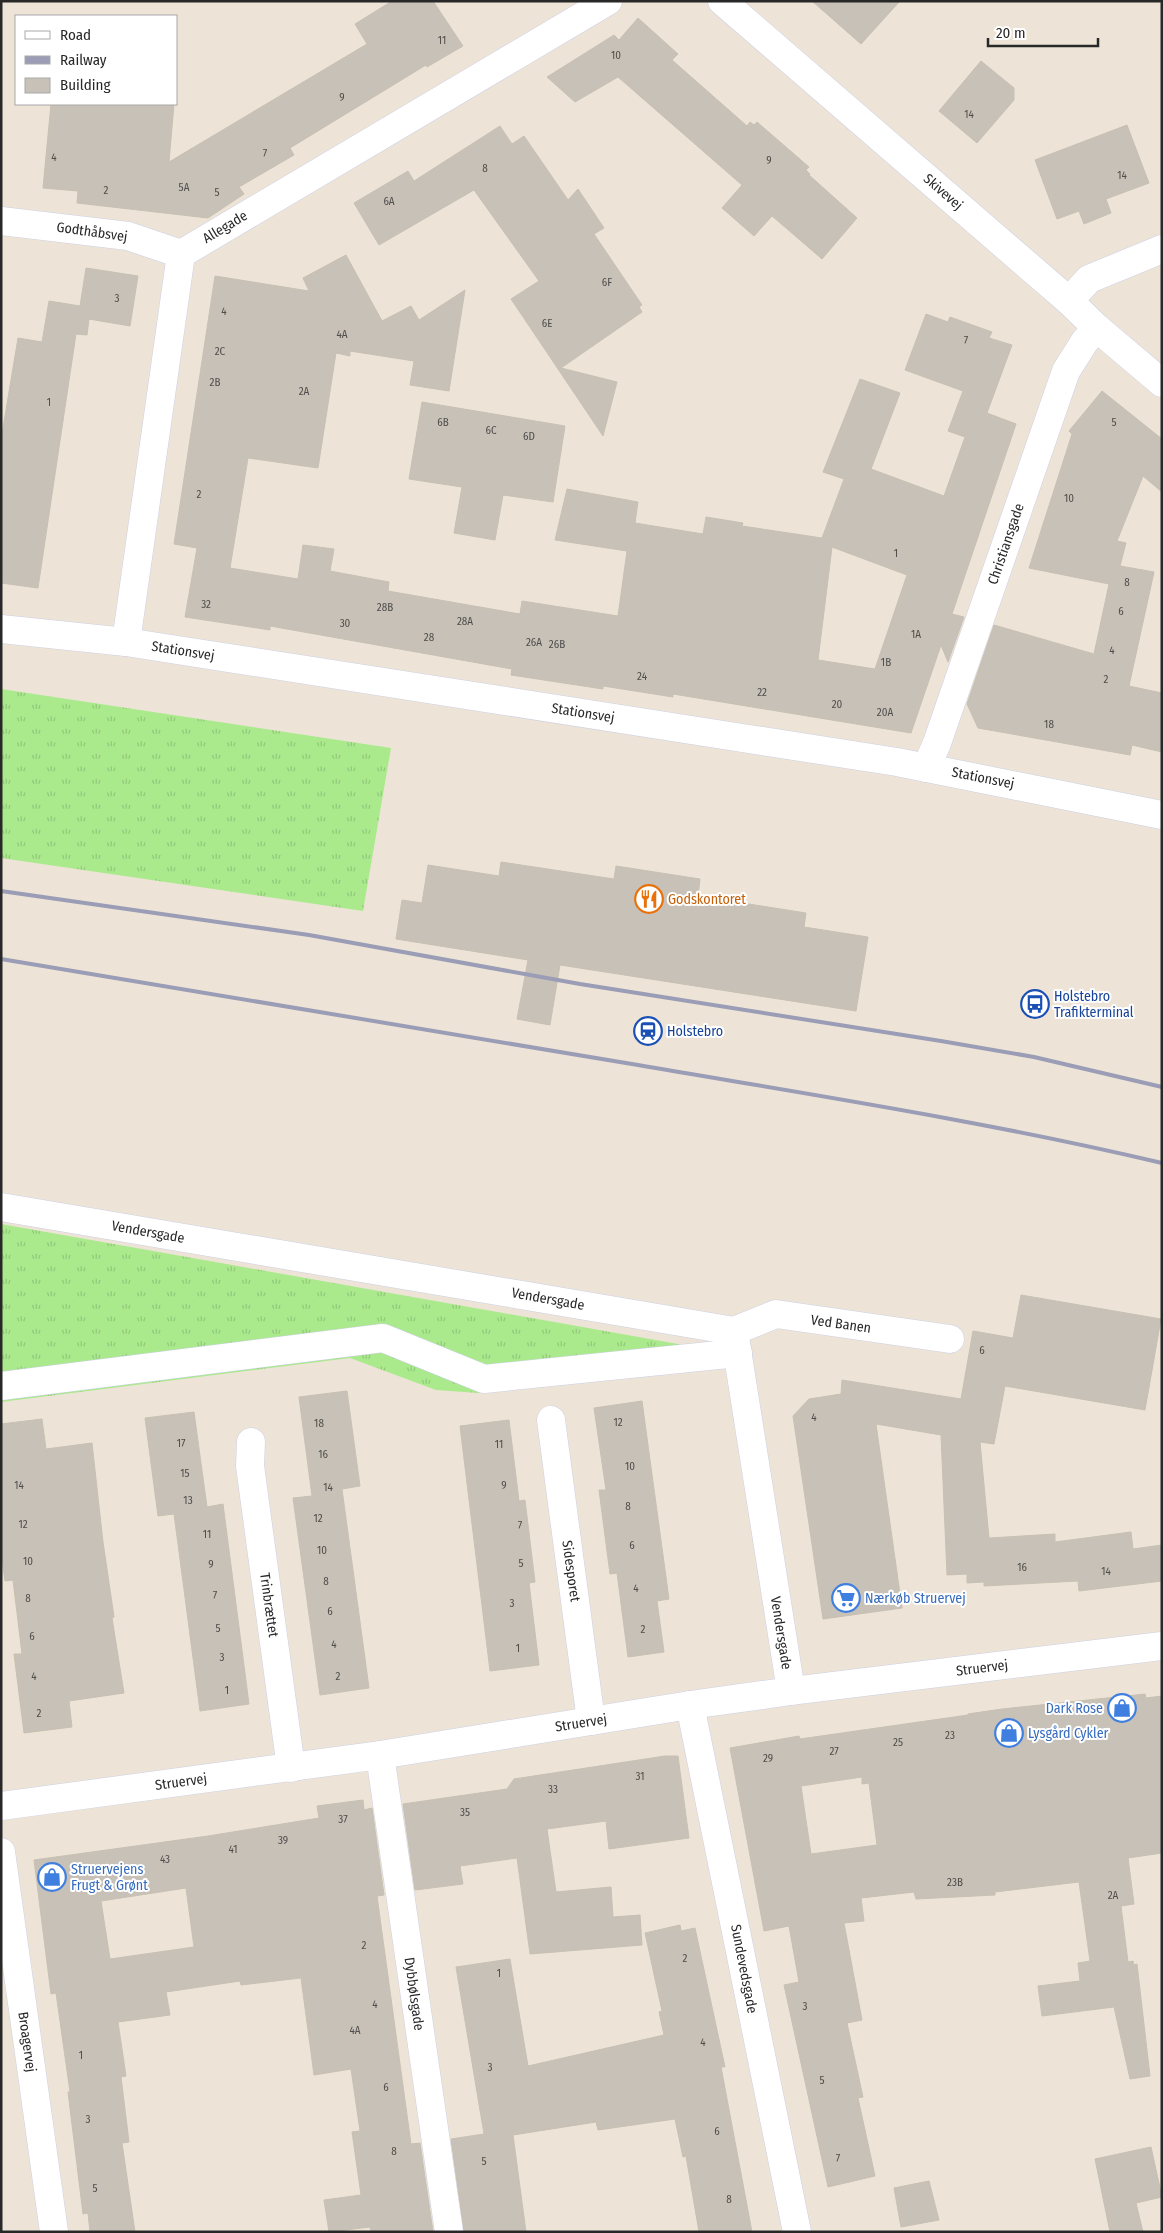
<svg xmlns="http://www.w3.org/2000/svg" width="1163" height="2233" font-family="'Fira Sans Condensed',sans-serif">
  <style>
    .grass { fill: url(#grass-tufts) }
    .building { fill: #c7c1b8; stroke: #c8c0b1; fill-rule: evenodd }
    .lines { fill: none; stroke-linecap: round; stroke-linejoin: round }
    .minor-casing { stroke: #cdd0e3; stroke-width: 29 }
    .minor { stroke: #fff; stroke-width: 28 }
    .rail { stroke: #9a9db5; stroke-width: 4 }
    .labels { text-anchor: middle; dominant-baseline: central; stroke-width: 4; stroke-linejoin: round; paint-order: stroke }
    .number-label { font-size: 11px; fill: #504e4c }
    .street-label { font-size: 14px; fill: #282828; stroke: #fff }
    .food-label { font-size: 14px; fill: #c56008; stroke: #fff; text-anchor: start }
    .transit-label { font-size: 14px; fill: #164399; stroke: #fff; text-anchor: start }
    .shop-label { font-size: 14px; fill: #366cbe; stroke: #fff; text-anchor: start }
  </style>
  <defs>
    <pattern id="grass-tufts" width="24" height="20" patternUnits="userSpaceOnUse" patternTransform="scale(1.25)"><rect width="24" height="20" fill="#aaea8d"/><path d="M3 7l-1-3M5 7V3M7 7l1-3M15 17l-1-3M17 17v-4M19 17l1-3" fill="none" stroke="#92c97a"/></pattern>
  </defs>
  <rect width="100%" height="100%" fill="#ede4d7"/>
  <g class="grass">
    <path d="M1,689l390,59 -28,163 -362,-53z"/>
    <path d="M1,1224l677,120 24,21 -224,28 -42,-3 -86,-32 -349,44z"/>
  </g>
  <g class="building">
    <path d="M392,1h41l30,45 -36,21 -1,-2 -136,83 4,7 -55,32 5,7 -36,24 -131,-15 1,-12 -35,-3 8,-84h123l-5,58 198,-118 -12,-20z"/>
    <path d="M812,1h88l-39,43z"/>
    <path d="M638,18l40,36 -6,6 75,66 3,-4 4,3 3,-3 52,45 -3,3 4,4 -1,1 48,43 -35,41 -50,-43 -18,20 -32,-28 20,-23 -124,-108 -43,25 -28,-25 67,-42 5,5z"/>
    <path d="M981,61l33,27v12l-37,43 -38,-32z"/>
    <path d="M1127,125l22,58 -43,16 5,14 -27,11 -5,-13 -22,8 -22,-59z"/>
    <path d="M500,126l12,18 12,-8 44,64 10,-11 26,39 -10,6 48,71 -3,2 3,5 -81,56 56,14 -14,54 -92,-137 28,-18 -65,-91 -95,55 -25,-42 54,-32 6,10z"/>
    <path d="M346,255l36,66 29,-15 8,14 46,-30 -16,101 -39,-6 4,-24 -64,-10v5l-14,-3 -18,115 -70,-10 -18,110 68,11 5,-34 31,4 -4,22 59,11 -1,9 132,23 2,-13 96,15 9,-65 -72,-11 12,-51 71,13 -3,21 68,11 3,-17 37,6 -1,3 80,12 22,-59 -21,-7 37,-93 40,14 -29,76 73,27 21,-59 -17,-6 15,-40 -58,-21 21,-56 22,8 2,-5 42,15 -3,6 23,7 -25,68 29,11 -64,190 12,3 -16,45 -7,-17 -30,88 -238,-39v3l-70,-11v3l-92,-14 1,-6 -242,-43v4l-85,-13 12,-69 -23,-4 41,-268 94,15 -6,-13zM832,547l75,28 -32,94 -57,-9z"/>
    <path d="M86,268l52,8 -8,50 -41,-7 -2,16 -11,-1 -38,254 -37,-5v-143l17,-102 24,4 7,-41 31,5z"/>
    <path d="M1102,391l60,48v53l-19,-16 -26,65 9,2 -6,23 34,6 -25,114 33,7v59l-30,-7 -2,10 -152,-27 -11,-24 27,-79 100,29 15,-70 -80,-16 43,-134 -3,-3z"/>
    <path d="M422,402l143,24 -12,76 -50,-7 -8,45 -41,-7 8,-46 -53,-8z"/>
    <path d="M501,862l113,17 2,-13 84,13 -2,17 108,17 -2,14 64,10 -12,74 -296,-46 -10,60 -33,-6 11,-59 -132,-21 6,-39 20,3 6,-38 71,11z"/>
    <path d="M1021,1295l140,24 -16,91 -140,-24 -11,58 -14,-2 9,96 66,-4v8l76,-10 2,17 29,-4v36l-83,10 -1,-10 -94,5v-4l-17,1v-9l-20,1 -6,-140 -65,-11 26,184 -79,11 -30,-203 16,-17 32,-5 1,-14 119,19 12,-68 40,7z"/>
    <path d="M347,1391l13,95 -18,3 27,199 -49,7 -27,-197 19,-2 -13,-99z"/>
    <path d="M642,1401l27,198 -12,2 7,51 -36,5 -11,-84 -7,1 -11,-84h7l-12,-82z"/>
    <path d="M194,1412l13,95 16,-3 26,200 -49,7 -26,-197 -16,2 -13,-98z"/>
    <path d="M42,1419l4,30 46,-6 11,99 11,75 -2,1 12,75 -55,8 3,26 -48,6 -10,-79h8l-9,-74 -8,1 -4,-28v-129z"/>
    <path d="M509,1420l10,81 6,-1 10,82 -6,1 10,82 -49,6 -30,-245z"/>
    <path d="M1145,1694l1,4 16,-2v157l-34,5 6,46 -13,2 7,56 5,-1 1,4 3,-1 13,112 -20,3 -16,-72 -72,9 -4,-30 42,-5 -2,-18 12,-2 -11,-79 -84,10v3l-79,4 -2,-7 -53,6 3,23 -20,2 18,97 -15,3 16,74 -5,1 17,78 -47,11 -44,-202 15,-3 -10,-56 -25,5 -34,-183 69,-12 1,3 168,-24v-1l34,-5zM862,1777v7l7,-1 8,62 -66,9 -10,-68z"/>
    <path d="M665,1756h13l11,82 -80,11 -3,-28 -59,8 9,63 55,-5 2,30 27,-2 2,30 -112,9 -13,-96 -57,8 3,18 -48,6 -12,-86 104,-15 7,-10z"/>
    <path d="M363,1800l1,10 8,-2 12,87 -7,1 34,248 9,-1 13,89h-62l-1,-5 -41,5 -5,-32 37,-5 -9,-63 8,-1 -9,-62 -37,6 -13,-97 -60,7 -1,-4 -74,11 4,23 -52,7 8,54 -5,1 8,65 -7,1 13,89h-45l-2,-19 -5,1 -15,-122h2l-14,-99 -5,1 -17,-134 174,-24 111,-18 -2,-12zM186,1888l8,59 -84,12 -9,-58z"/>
    <path d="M680,1925l1,6 14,-3 30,139h-4l31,165h-53l-13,-76 -3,1 -8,-38 -77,11 -2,-8 -83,13 13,97h-62l-13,-93 33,-5 -28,-167 54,-8 18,107 136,-31 -5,-23 3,-1 -17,-78z"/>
    <path d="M1151,2147l11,50 -26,6 7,29h-33l-15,-73z"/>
    <path d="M929,2181l10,39 -38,7 -7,-39z"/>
  </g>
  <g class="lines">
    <defs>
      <g id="minor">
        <path d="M722,1l347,300 28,27 65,55"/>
        <path d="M1,221l127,15 53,18"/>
        <path d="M1069,301l20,-22 73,-30"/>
        <path d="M1,629l125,13 771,120 265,53"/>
        <path d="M126,642l55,-388 427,-253"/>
        <path d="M926,768l11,-25 129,-372 19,-30 12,-13"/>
        <path d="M1,1207l733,124 57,360"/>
        <path d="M734,1331l42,-17 174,25"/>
        <path d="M1,1386l382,-48 101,41 254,-26"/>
        <path d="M551,1420l40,301"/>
        <path d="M251,1442l-1,24 41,302"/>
        <path d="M690,1705l107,527"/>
        <path d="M380,1755l69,477"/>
        <path d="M1,1806l379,-51 310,-50 101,-14 371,-45"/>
        <path d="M1,1852l53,380"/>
      </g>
    </defs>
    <use href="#minor" class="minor-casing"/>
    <use href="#minor" class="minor"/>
    <g class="rail">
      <path d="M1,891l308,44 271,49 361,57 93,16 128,30"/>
      <path d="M1,959c212,35 425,71 637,106 175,30 351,57 524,98"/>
    </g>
  </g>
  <defs>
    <symbol id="restaurant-ring" viewBox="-11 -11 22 22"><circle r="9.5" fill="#fff" stroke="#e8710a" stroke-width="1.5"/><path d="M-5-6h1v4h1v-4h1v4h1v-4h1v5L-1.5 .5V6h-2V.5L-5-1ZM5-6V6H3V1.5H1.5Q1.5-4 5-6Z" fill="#e8710a"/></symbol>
    <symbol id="bus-ring" viewBox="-11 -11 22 22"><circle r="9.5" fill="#fff" stroke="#1a4fb4" stroke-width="1.5"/><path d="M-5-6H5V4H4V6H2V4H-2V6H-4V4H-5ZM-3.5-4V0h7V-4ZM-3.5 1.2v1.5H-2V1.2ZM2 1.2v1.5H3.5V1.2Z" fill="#1a4fb4"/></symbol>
    <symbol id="station-ring" viewBox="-11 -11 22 22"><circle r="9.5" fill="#fff" stroke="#1a4fb4" stroke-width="1.5"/><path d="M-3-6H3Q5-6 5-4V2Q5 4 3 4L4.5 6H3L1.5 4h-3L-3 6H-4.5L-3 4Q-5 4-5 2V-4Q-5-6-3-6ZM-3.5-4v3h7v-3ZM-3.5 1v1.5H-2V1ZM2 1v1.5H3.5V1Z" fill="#1a4fb4"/></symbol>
    <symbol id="supermarket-ring" viewBox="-11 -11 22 22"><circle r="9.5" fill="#fff" stroke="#3f7fe0" stroke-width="1.5"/><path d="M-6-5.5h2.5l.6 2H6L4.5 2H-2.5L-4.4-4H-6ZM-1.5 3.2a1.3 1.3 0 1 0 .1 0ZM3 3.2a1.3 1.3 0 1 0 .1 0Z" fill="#3f7fe0"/></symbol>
    <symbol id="shop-ring" viewBox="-11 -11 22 22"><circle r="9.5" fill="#fff" stroke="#3f7fe0" stroke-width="1.5"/><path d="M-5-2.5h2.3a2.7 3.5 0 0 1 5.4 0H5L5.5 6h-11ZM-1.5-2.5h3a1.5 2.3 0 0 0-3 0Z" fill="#3f7fe0"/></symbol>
  </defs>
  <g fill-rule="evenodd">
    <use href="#restaurant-ring" x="633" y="883" width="32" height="32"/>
    <use href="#bus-ring" x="1019" y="988" width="32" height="32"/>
    <use href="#station-ring" x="632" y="1015" width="32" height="32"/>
    <use href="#supermarket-ring" x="830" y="1582" width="32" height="32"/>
    <use href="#shop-ring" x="1106" y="1692" width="32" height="32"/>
    <use href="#shop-ring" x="993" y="1717" width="32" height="32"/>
    <use href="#shop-ring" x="36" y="1861" width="32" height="32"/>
  </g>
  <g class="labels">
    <g class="number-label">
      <text x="442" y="40">11</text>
      <text x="616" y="55">10</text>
      <text x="342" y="97">9</text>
      <text x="969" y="114">14</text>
      <text x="265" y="153">7</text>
      <text x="54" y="157">4</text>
      <text x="769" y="160">9</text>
      <text x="485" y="168">8</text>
      <text x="1122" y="175">14</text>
      <text x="184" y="187">5A</text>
      <text x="106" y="190">2</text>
      <text x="217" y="192">5</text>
      <text x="389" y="201">6A</text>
      <text x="607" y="282">6F</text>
      <text x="117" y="298">3</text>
      <text x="224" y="311">4</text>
      <text x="547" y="323">6E</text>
      <text x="342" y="334">4A</text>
      <text x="966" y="340">7</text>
      <text x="220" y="351">2C</text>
      <text x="215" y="382">2B</text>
      <text x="304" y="391">2A</text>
      <text x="49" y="402">1</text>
      <text x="443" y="422">6B</text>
      <text x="1114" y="422">5</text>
      <text x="491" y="430">6C</text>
      <text x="529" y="436">6D</text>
      <text x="199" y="494">2</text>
      <text x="1069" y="498">10</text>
      <text x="896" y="553">1</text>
      <text x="1127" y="582">8</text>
      <text x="206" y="604">32</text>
      <text x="385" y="607">28B</text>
      <text x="1121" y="611">6</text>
      <text x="465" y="621">28A</text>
      <text x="345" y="623">30</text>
      <text x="916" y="634">1A</text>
      <text x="429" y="637">28</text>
      <text x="534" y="642">26A</text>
      <text x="557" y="644">26B</text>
      <text x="1112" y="650">4</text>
      <text x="886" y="662">1B</text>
      <text x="642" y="676">24</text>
      <text x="1106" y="679">2</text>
      <text x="762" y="692">22</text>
      <text x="837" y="704">20</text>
      <text x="885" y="712">20A</text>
      <text x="1049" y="724">18</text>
      <text x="982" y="1350">6</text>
      <text x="814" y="1417">4</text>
      <text x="618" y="1422">12</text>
      <text x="319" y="1423">18</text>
      <text x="181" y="1443">17</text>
      <text x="499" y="1444">11</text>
      <text x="323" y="1454">16</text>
      <text x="630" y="1466">10</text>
      <text x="185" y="1473">15</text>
      <text x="19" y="1485">14</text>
      <text x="504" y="1485">9</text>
      <text x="328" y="1487">14</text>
      <text x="188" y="1500">13</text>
      <text x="628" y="1506">8</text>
      <text x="318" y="1518">12</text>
      <text x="23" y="1524">12</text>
      <text x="520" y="1525">7</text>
      <text x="207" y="1534">11</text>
      <text x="632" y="1545">6</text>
      <text x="322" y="1550">10</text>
      <text x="28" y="1561">10</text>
      <text x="521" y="1563">5</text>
      <text x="211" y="1564">9</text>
      <text x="1022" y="1567">16</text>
      <text x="1106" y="1571">14</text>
      <text x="326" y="1581">8</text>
      <text x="636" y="1588">4</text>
      <text x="215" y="1595">7</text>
      <text x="28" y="1598">8</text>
      <text x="512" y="1603">3</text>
      <text x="330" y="1611">6</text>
      <text x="218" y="1628">5</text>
      <text x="643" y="1629">2</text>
      <text x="32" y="1636">6</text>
      <text x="334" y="1644">4</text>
      <text x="518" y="1648">1</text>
      <text x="222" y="1657">3</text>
      <text x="34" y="1676">4</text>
      <text x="338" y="1676">2</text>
      <text x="227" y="1690">1</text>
      <text x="39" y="1713">2</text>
      <text x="950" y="1735">23</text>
      <text x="898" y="1742">25</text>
      <text x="834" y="1751">27</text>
      <text x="768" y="1758">29</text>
      <text x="640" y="1776">31</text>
      <text x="553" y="1789">33</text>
      <text x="465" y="1812">35</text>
      <text x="343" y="1819">37</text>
      <text x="283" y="1840">39</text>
      <text x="233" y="1849">41</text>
      <text x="165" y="1859">43</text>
      <text x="955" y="1882">23B</text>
      <text x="1113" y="1895">2A</text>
      <text x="364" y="1945">2</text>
      <text x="685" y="1958">2</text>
      <text x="499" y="1973">1</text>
      <text x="375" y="2004">4</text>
      <text x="805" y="2006">3</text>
      <text x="355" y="2030">4A</text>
      <text x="703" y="2042">4</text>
      <text x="81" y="2055">1</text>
      <text x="490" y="2067">3</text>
      <text x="822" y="2080">5</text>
      <text x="386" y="2087">6</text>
      <text x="88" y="2119">3</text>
      <text x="717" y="2131">6</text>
      <text x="394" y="2151">8</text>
      <text x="838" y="2158">7</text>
      <text x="484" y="2161">5</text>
      <text x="95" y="2188">5</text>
      <text x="729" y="2199">8</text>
    </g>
    <g class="street-label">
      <text transform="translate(943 192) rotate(41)">Skivevej</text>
      <text transform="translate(225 227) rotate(-31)">Allegade</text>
      <text transform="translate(92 232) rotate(8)">Godthåbsvej</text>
      <text transform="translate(1006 544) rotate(-71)">Christiansgade</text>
      <text transform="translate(183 651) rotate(9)">Stationsvej</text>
      <text transform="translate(583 713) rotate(9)">Stationsvej</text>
      <text transform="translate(983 778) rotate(11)">Stationsvej</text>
      <text transform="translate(148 1232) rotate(10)">Vendersgade</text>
      <text transform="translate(548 1299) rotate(10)">Vendersgade</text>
      <text transform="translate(841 1324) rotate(8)">Ved Banen</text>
      <text transform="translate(571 1571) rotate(82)">Sidesporet</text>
      <text transform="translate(269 1605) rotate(82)">Trinbrættet</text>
      <text transform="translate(781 1633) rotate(81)">Vendersgade</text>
      <text transform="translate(982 1668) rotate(-7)">Struervej</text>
      <text transform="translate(581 1723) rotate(-9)">Struervej</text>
      <text transform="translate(181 1782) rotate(-8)">Struervej</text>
      <text transform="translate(744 1969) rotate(79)">Sundevedsgade</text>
      <text transform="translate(414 1994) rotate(82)">Dybbølsgade</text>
      <text transform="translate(27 2042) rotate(82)">Broagervej</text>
    </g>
    <g class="food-label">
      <text x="668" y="899">Godskontoret</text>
    </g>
    <g class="transit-label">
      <text x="1054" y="996">Holstebro<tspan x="1054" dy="16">Trafikterminal</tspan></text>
      <text x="667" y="1031">Holstebro</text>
    </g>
    <g class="shop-label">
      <text x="865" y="1598">Nærkøb Struervej</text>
      <text x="1103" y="1708" text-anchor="end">Dark Rose</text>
      <text x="1028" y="1733">Lysgård Cykler</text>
      <text x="71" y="1869">Struervejens<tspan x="71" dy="16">Frugt &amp; Grønt</tspan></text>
    </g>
  </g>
  <rect width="1163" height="2233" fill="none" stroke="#282828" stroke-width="5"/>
  <rect x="15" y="15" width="162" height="90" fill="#ffffff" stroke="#a9a9a9"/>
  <rect x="25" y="31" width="25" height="8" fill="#ffffff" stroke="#a9a9a9"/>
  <text x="60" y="40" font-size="15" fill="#282828">Road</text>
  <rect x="25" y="56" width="25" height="8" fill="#9a9db5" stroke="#a9a9a9"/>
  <text x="60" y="65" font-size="15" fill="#282828">Railway</text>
  <rect x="25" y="78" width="25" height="15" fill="#c7c1b8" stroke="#a9a9a9"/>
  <text x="60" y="90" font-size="15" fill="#282828">Building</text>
  <path d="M988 38v8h110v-8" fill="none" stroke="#282828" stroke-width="2.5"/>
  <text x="996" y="38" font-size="15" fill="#282828" stroke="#ffffff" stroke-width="4" paint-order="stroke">20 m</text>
</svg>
